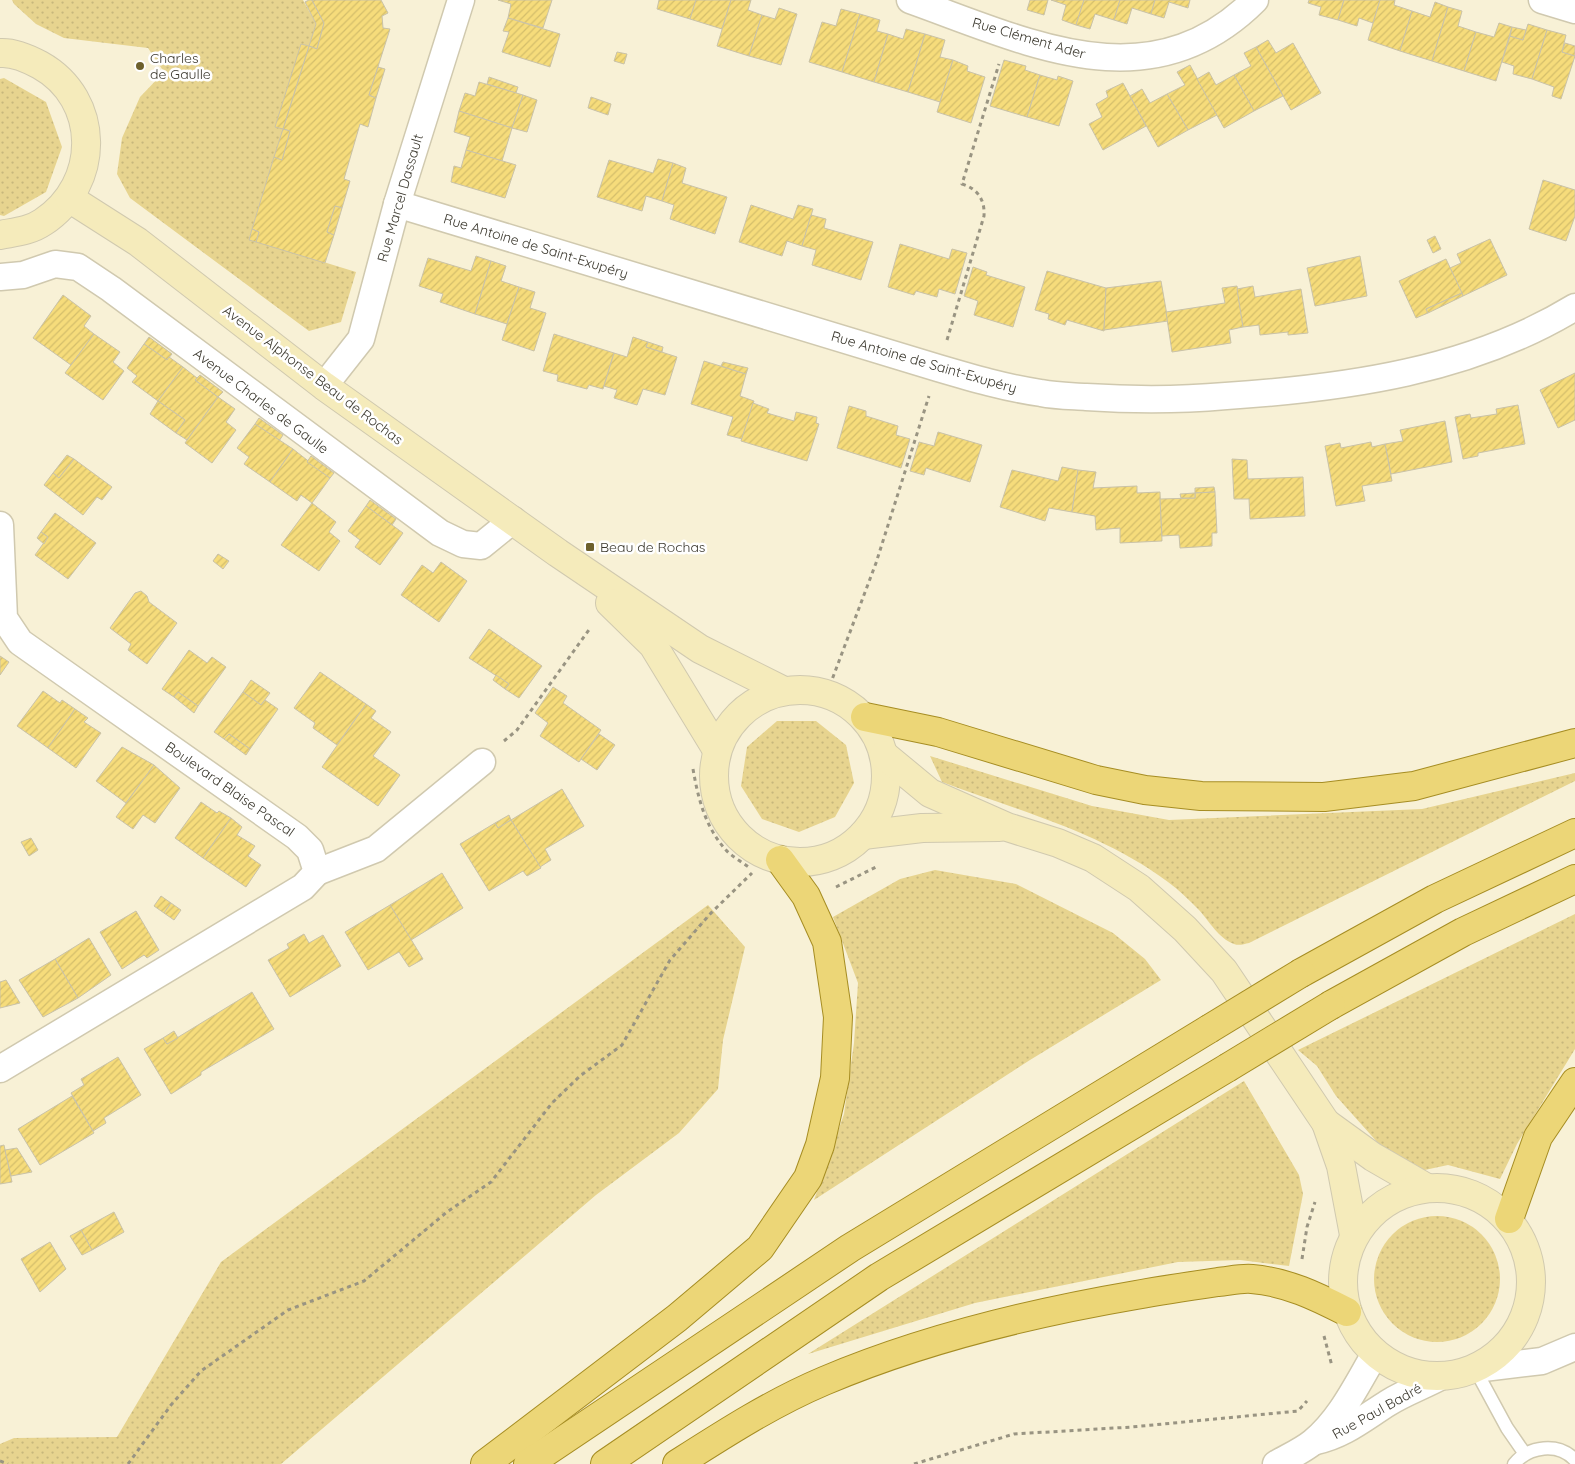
<svg xmlns="http://www.w3.org/2000/svg" width="1575" height="1464" font-family="Quicksand,sans-serif">
  <style>
    .grass { fill: url(#grass-dots) }
    .building { fill: url(#building-hatch); stroke: #c9c2a8 }
    .lines { fill: none; stroke-linecap: round; stroke-linejoin: round }
    .service-casing { stroke: #d0c9af; stroke-width: 15 }
    .minor-casing { stroke: #d0c9af; stroke-width: 29 }
    .secondary-casing { stroke: #d0c9af; stroke-width: 30 }
    .primary-casing { stroke: #a68d23; stroke-width: 30 }
    .path { stroke: #999482; stroke-width: 3; stroke-dasharray: 4 4; stroke-linecap: butt }
    .service { stroke: #fff; stroke-width: 12 }
    .minor { stroke: #fff; stroke-width: 26 }
    .secondary { stroke: #f5ebbb; stroke-width: 28 }
    .primary { stroke: #ecd677; stroke-width: 28 }
    .primary-bridge-casing { stroke: #a68d23; stroke-width: 30; stroke-linecap: butt }
    .primary-bridge { stroke: #ecd677; stroke-width: 28 }
    .poi-dot { fill: #6d602d; stroke: #fff; stroke-width: 2 }
    .labels { text-anchor: middle; dominant-baseline: central; stroke-width: 5; stroke-linejoin: round; paint-order: stroke }
    .street-label { font-size: 14px; fill: #3b382e; stroke: #fff }
    .poi-label { font-size: 14px; fill: #3b382e; stroke: #fff; text-anchor: start }
  </style>
  <defs>
    <pattern id="grass-dots" width="8" height="8" patternUnits="userSpaceOnUse" patternTransform="scale(1.25)"><rect width="8" height="8" fill="#e7d48f"/><path d="M2 2h.1M6 6h.1" fill="none" stroke="#c7b77c" stroke-width="1.8" stroke-linecap="round"/></pattern>
    <pattern id="building-hatch" width="6" height="6" patternUnits="userSpaceOnUse" patternTransform="scale(1.25)"><rect width="6" height="6" fill="#f6dc7b"/><path d="M-1 1l2-2M0 6l6-6M5 7l2-2" fill="none" stroke="#d4be6b"/></pattern>
  </defs>
  <rect width="100%" height="100%" fill="#f8f1d6"/>
  <g class="grass">
    <path d="M12,0h291l13,24 -7,22 -8,-2 -18,85 -34,110 107,33 -15,50 -32,9 -179,-133 -13,-24 5,-36 18,-41 24,-25 -16,-24 -84,-10 -28,-14 -22,-20z"/>
    <path d="M4,78l42,24 16,45 -16,45 -42,24 -4,-1v-136z"/>
    <path d="M777,721h39l30,24 8,38 -19,34 -36,15 -37,-13 -21,-33 6,-39z"/>
    <path d="M930,756l162,50 77,14 253,-11 153,-36v8l-326,162c-5,1 -10,3 -15,1 -16,-6 -24,-22 -35,-34 -10,-10 -20,-20 -31,-28 -67,-50 -149,-71 -226,-100z"/>
    <path d="M935,870l81,14 97,49 32,26 16,21 -131,80 -216,140 30,-86 10,-71 4,-60 -25,-66 67,-38z"/>
    <path d="M708,905l37,42 -22,93 -5,49 -39,44 -83,62 -315,269h-281v-20l14,-6 103,-1 104,-175z"/>
    <path d="M1575,914v135l-58,95 -17,35 -52,-14 -28,6 -41,-27 -43,-48 -19,-30 -19,-16z"/>
    <path d="M1244,1081l55,94 4,19 -14,72 -49,-6 -62,2 -203,41 -167,51z"/>
    <circle cx="1437" cy="1279" r="63"/>
  </g>
  <g class="building">
    <path d="M309,0h3l12,23 -7,26 -8,-3 7,-22 -11,-22z"/>
    <path d="M312,0h69l7,13 -6,3 1,12 7,1 -21,66 7,3 -8,29 -8,-3 -16,55 6,2 -8,27 -7,-2 -8,26 7,3 -9,28 -69,-21 3,-10 -7,-3 22,-72 8,3 8,-29 -7,-2 26,-83 8,3 7,-26z"/>
    <path d="M498,0h54l-9,28 -35,-10 3,-14z"/>
    <path d="M659,0h37l-6,19 -33,-10z"/>
    <path d="M696,0h35l-9,29 -32,-10z"/>
    <path d="M731,0h20l-3,10 14,5 -13,41 -32,-10z"/>
    <path d="M1030,0h18l-4,15 -17,-5z"/>
    <path d="M1051,0h33l-8,25 -14,-5 4,-15z"/>
    <path d="M1084,0h36l-6,20 -19,-6 -5,15 -14,-4z"/>
    <path d="M1120,0h35l-4,14 -19,-6 -5,16 -13,-4z"/>
    <path d="M1155,0h35l-2,8 -19,-6 -5,16 -13,-4z"/>
    <path d="M1309,0h35l-6,20 -19,-5 2,-8 -13,-4z"/>
    <path d="M1344,0h36l-7,23 -14,-5 -2,8 -19,-6z"/>
    <path d="M1380,0h15l-1,5 18,6 -12,40 -32,-11z"/>
    <path d="M1435,2l13,5 -16,54 -32,-10 12,-40 18,6z"/>
    <path d="M1448,7l14,4 -4,15 18,6 -12,39 -32,-10z"/>
    <path d="M779,8l18,6 -16,51 -32,-9 13,-41 13,4z"/>
    <path d="M841,9l19,5 -18,58 -33,-10 13,-40 14,4z"/>
    <path d="M860,14l20,6 -3,11 11,3 -14,48 -32,-10z"/>
    <path d="M508,18l52,16 -10,33 -48,-15 7,-20 -6,-1z"/>
    <path d="M1499,23l13,4 -16,54 -32,-10 12,-39 18,5z"/>
    <path d="M1528,24l19,6 -15,49 -19,-5 1,-8 -12,-4 8,-26 13,4z"/>
    <path d="M1512,27l14,3 -3,10 -13,-4z"/>
    <path d="M906,29l19,5 -17,58 -34,-10 14,-48 15,5z"/>
    <path d="M1547,30l19,5 -4,17 13,4 -14,43 -9,-3 2,-9 -22,-8z"/>
    <path d="M925,34l20,6 -5,17 13,3 -13,42 -32,-10z"/>
    <path d="M1268,40l8,13 17,-10 28,50 -30,17 -35,-63z"/>
    <path d="M1565,43l10,3v10l-13,-4z"/>
    <path d="M301,44l8,2 -26,83 -8,-2z"/>
    <path d="M1256,47l27,49 -29,15 -20,-36 17,-9 -7,-13z"/>
    <path d="M617,52l10,2 -3,10 -10,-3z"/>
    <path d="M953,60l15,6 -1,5 18,6 -14,46 -34,-11z"/>
    <path d="M1004,60l22,6 -1,4 15,5 -13,42 -37,-11z"/>
    <path d="M1190,65l27,50 -29,15 -21,-36 18,-9 -8,-13z"/>
    <path d="M378,67l7,2 -9,29 -7,-3z"/>
    <path d="M1209,72l7,13 18,-10 20,36 -30,17 -27,-49z"/>
    <path d="M1040,75l17,5 1,-4 15,5 -14,45 -32,-9z"/>
    <path d="M489,77l29,10 -2,6 -29,-9z"/>
    <path d="M479,82l44,13 -11,33 -53,-17 6,-18 10,3z"/>
    <path d="M1123,83l23,43 -43,24 -14,-26 13,-7 -6,-13 12,-7 -2,-6z"/>
    <path d="M1142,89l8,14 17,-9 21,36 -30,17 -28,-51z"/>
    <path d="M523,95l14,5 -10,32 -15,-4z"/>
    <path d="M591,97l20,7 -3,11 -20,-7z"/>
    <path d="M459,111l53,17 -10,33 -36,-11 4,-13 -16,-5z"/>
    <path d="M283,129l7,2 -8,29 -8,-3z"/>
    <path d="M466,150l50,15 -11,33 -54,-16 3,-16 7,2z"/>
    <path d="M658,159l15,4 -11,38 -16,-5 -4,15 -45,-14 12,-37 44,13z"/>
    <path d="M673,163l13,5 -4,15 45,14 -12,37 -45,-15 4,-14 -12,-4z"/>
    <path d="M1543,180l32,10v26l-9,25 -37,-12z"/>
    <path d="M751,205l42,14 5,-14 15,4 -11,37 -15,-5 -5,15 -43,-14z"/>
    <path d="M335,206l7,2 -8,27 -7,-3z"/>
    <path d="M811,215l15,4 -2,9 49,14 -12,38 -49,-15 4,-15 -14,-4z"/>
    <path d="M252,229l7,3 -3,10 -7,-2z"/>
    <path d="M1435,236l6,13 -8,4 -6,-13z"/>
    <path d="M1490,239l17,36 -44,21 -13,-28 11,-5 -4,-9z"/>
    <path d="M900,244l49,15 3,-10 15,4 -12,41 -16,-5 -2,8 -21,-6 -2,4 -26,-8z"/>
    <path d="M476,256l15,5 -16,53 -35,-12 3,-8 -24,-8 9,-28 43,13z"/>
    <path d="M1360,256l7,40 -52,10 -8,-38z"/>
    <path d="M1446,259l16,34 -36,16 2,4 -12,5 -17,-37z"/>
    <path d="M491,261l15,5 -5,15 18,6 -12,37 -32,-10z"/>
    <path d="M973,267l14,5 -1,3 39,12 -12,40 -39,-12 4,-14 -14,-5z"/>
    <path d="M1047,271l59,17 -2,43 -37,-11 -2,5 -17,-6 1,-5 -14,-4z"/>
    <path d="M1161,281l7,40 -64,9 2,-42z"/>
    <path d="M1237,286l6,41 -14,3 2,13 -59,9 -6,-40 59,-9 -3,-15z"/>
    <path d="M1253,286l2,11 46,-8 7,44 -20,2v-3l-28,3 -1,-10 -16,2 -6,-38z"/>
    <path d="M519,287l16,5 -5,16 16,5 -12,38 -32,-11z"/>
    <path d="M1462,293l1,3 -35,17 -2,-4z"/>
    <path d="M63,295l28,21 -7,10 10,8 -23,31 -38,-27z"/>
    <path d="M94,334l26,18 -7,10 11,9 -21,29 -38,-27z"/>
    <path d="M554,334l60,19 -11,36 -14,-4 -2,4 -30,-8 1,-6 -15,-4z"/>
    <path d="M149,337l23,17 -5,6 -23,-16z"/>
    <path d="M633,337l15,5 -2,5 31,10 -12,38 -22,-6 -6,16 -23,-7 3,-8 -13,-4 10,-33 13,4z"/>
    <path d="M648,342l15,5 -1,5 -16,-5z"/>
    <path d="M144,344l23,16 2,-3 14,10 -25,34 -26,-19 5,-6 -10,-8z"/>
    <path d="M704,361l42,13 -6,22 14,5 -12,38 -15,-4 6,-18 -42,-13z"/>
    <path d="M723,362l25,6 -2,6 -25,-8z"/>
    <path d="M183,367l14,11 -2,2 23,17 -31,43 -11,-7 9,-13 -27,-19z"/>
    <path d="M1575,373v47l-17,8 -18,-38z"/>
    <path d="M200,375l23,17 -5,5 -23,-17z"/>
    <path d="M218,397l17,12 -9,13 10,8 -24,33 -27,-20z"/>
    <path d="M158,401l27,19 -9,13 -26,-19z"/>
    <path d="M753,403l16,6 -2,4 27,8 2,-9 21,5 -1,6 3,1 -12,37 -66,-20z"/>
    <path d="M1518,405l7,39 -47,9v3l-15,3 -8,-42 15,-3 1,4 26,-4 -1,-5z"/>
    <path d="M849,406l17,5v5l32,10 -2,9 14,4 -9,29 -64,-20z"/>
    <path d="M259,418l24,17 -4,6 -24,-17z"/>
    <path d="M1445,421l7,41 -61,12 -6,-30 18,-3 -3,-11z"/>
    <path d="M255,424l38,25 -23,33 -26,-18 5,-7 -12,-9z"/>
    <path d="M938,432l44,13 -12,37 -44,-14 -2,7 -14,-4 9,-29 15,4z"/>
    <path d="M1371,442l1,5 13,-3 7,37 -30,5 3,15 -29,5 -11,-60 15,-3 1,5z"/>
    <path d="M293,449l37,29 -18,25 -11,-8 -4,6 -27,-19z"/>
    <path d="M67,455l7,4 -15,19 -6,-5z"/>
    <path d="M311,456l23,17 -4,5 -23,-16z"/>
    <path d="M74,459l38,28 -10,13 -5,-3 -14,18 -39,-30 9,-12 6,5z"/>
    <path d="M1232,459l15,1 1,19 55,-2 2,39 -55,3 -1,-20h-15z"/>
    <path d="M1062,467l16,3 -6,42 -23,-4 -4,13 -45,-14 12,-37 46,11z"/>
    <path d="M1078,470l18,2 -3,16 44,-2v7l23,-1 2,49 -42,2v-15l-24,2 -1,-14 -23,-4z"/>
    <path d="M1214,487l1,5 -20,1v-5z"/>
    <path d="M1215,492l2,41h-5v13l-32,2 -1,-13 -17,1 -2,-37 35,-1v-5z"/>
    <path d="M1195,493v5h-14l-1,-4z"/>
    <path d="M370,500l26,19 -4,6 -26,-19z"/>
    <path d="M312,503l24,19 -7,10 11,9 -21,30 -38,-26z"/>
    <path d="M366,506l37,27 -23,32 -25,-18 5,-7 -12,-9z"/>
    <path d="M55,513l41,30 -28,36 -33,-24 13,-18 -7,-5z"/>
    <path d="M41,532l7,5 -4,7 -7,-6z"/>
    <path d="M218,554l11,7 -6,8 -10,-8z"/>
    <path d="M441,562l26,19 -28,41 -38,-27 21,-30 11,8z"/>
    <path d="M141,591l6,5 2,6 28,21 -30,41 -19,-14 3,-6 -21,-16 25,-35z"/>
    <path d="M489,629l53,37 -23,32 -14,-9 4,-5 -40,-26z"/>
    <path d="M189,650l18,13 5,-6 14,10 -28,39 -20,-14 -4,5 -12,-8z"/>
    <path d="M0,656l9,6 -9,13z"/>
    <path d="M320,672l46,32 -29,41 -24,-17 2,-5 -21,-15z"/>
    <path d="M496,675l13,9 -4,5 -12,-9z"/>
    <path d="M251,680l19,13 -9,12 -18,-13z"/>
    <path d="M553,687l14,9 -4,7 38,27 -22,32 -39,-26 8,-13 -13,-10z"/>
    <path d="M43,691l17,12 2,-3 13,9 -27,39 -31,-22z"/>
    <path d="M178,692l20,14 -4,7 -20,-16z"/>
    <path d="M243,692l18,13 4,-5 13,9 -28,40 -21,-15 -5,5 -10,-7z"/>
    <path d="M366,704l10,7 -5,7 20,14 -18,24 27,19 -22,31 -56,-39z"/>
    <path d="M75,709l13,9 -4,4 17,11 -25,35 -28,-20z"/>
    <path d="M229,734l21,15 -4,6 -22,-16z"/>
    <path d="M599,734l16,11 -18,25 -16,-11z"/>
    <path d="M122,747l32,18 -28,38 -30,-22z"/>
    <path d="M154,765l26,23 -25,35 -12,-8 -10,14 -17,-12z"/>
    <path d="M562,789l22,37 -39,23 6,11 -11,7 -29,-47z"/>
    <path d="M201,802l16,11 2,-2 12,7 -28,40 -28,-20z"/>
    <path d="M509,815l2,5 -13,8 -3,-5z"/>
    <path d="M231,818l11,9 -5,8 18,11 -7,10 13,9 -15,22 -43,-29z"/>
    <path d="M511,820l30,48 -14,8 -4,-5 -34,20 -29,-47 35,-21 3,5z"/>
    <path d="M31,838l7,12 -9,6 -8,-14z"/>
    <path d="M442,873l21,35 -52,32 -21,-35z"/>
    <path d="M161,896l10,7 -7,10 -10,-7z"/>
    <path d="M171,903l10,7 -7,10 -10,-7z"/>
    <path d="M390,905l33,54 -14,8 -10,-15 -31,18 -23,-38z"/>
    <path d="M136,911l23,39 -12,8 -3,-3 -22,14 -22,-37z"/>
    <path d="M304,934l5,9 14,-8 18,31 -51,31 -22,-37 21,-12 -2,-4z"/>
    <path d="M89,938l22,37 -33,23 -23,-39z"/>
    <path d="M55,959l23,39 -35,19 -24,-37z"/>
    <path d="M6,980l14,23 -20,5v-26z"/>
    <path d="M252,992l22,37 -73,43v3l-30,19 -27,-45 19,-11 4,6z"/>
    <path d="M174,1031l4,7 -11,6 -4,-6z"/>
    <path d="M118,1057l23,38 -37,23 2,5 -13,8 -22,-38 13,-8 -3,-6z"/>
    <path d="M72,1096l22,37 -54,32 -22,-36z"/>
    <path d="M4,1145l8,37 -12,2v-38z"/>
    <path d="M17,1148l15,24 -21,4 -6,-26z"/>
    <path d="M114,1212l10,20 -32,18 -11,-20z"/>
    <path d="M81,1230l11,20 -10,5 -12,-19z"/>
    <path d="M50,1242l16,27 -26,23 -19,-33z"/>
  </g>
  <g class="lines">
    <defs>
      <g id="service">
        <path d="M1475,1369l32,59 18,26"/>
        <path d="M1514,1464c15,-18 44,-22 61,-4"/>
      </g>
      <g id="minor">
        <path d="M910,0c118,42 240,105 345,0"/>
        <path d="M1542,0l33,10"/>
        <path d="M397,204l541,164c34,10 68,20 103,25 15,3 30,3 45,4 47,3 94,3 140,-1 121,-8 244,-25 349,-89"/>
        <path d="M0,277l23,-2 32,-11 23,3 33,22 329,244 23,11 18,2 32,-26"/>
        <path d="M324,386l37,-47 36,-135 64,-204"/>
        <path d="M0,525l4,93 16,24 277,195 13,13 7,22 -14,15 -303,182"/>
        <path d="M317,872l59,-23 106,-87"/>
        <path d="M1475,1369l67,-8 33,-14"/>
        <path d="M1316,1441c28,-6 48,-23 72,-38 16,-10 35,-17 52,-26"/>
        <path d="M1276,1464c12,-7 26,-13 37,-22 28,-23 44,-58 62,-88"/>
      </g>
      <g id="secondary">
        <path d="M0,53c13,-1 29,6 40,12 61,34 61,119 3,157 -13,9 -28,10 -43,13"/>
        <path d="M69,198l69,44 186,144 234,167 142,96 82,41"/>
        <path d="M610,603l43,42 64,105"/>
        <circle cx="800" cy="776" r="86"/>
        <path d="M884,755l46,38 77,34 51,16 35,15 46,30 46,41 39,42 102,152 15,43 13,69"/>
        <path d="M863,835l59,-7 77,-1"/>
        <path d="M1326,1123l47,34 52,30"/>
        <circle cx="1437" cy="1282" r="94"/>
      </g>
      <g id="primary">
        <path d="M865,717l73,15 158,48 49,10 56,6 123,1 90,-11 161,-43"/>
        <path d="M1301,973l134,-74 140,-66"/>
        <path d="M1331,1005l132,-73 112,-53"/>
        <path d="M1509,1219l29,-82 37,-55"/>
        <path d="M485,1464l192,-146 83,-70 48,-70 12,-33 15,-67 3,-61 -11,-75 -21,-46 -26,-36"/>
        <path d="M528,1464l322,-216 359,-219"/>
        <path d="M605,1464l274,-187 348,-209"/>
        <path d="M677,1464c47,-30 95,-61 147,-83 99,-42 207,-68 312,-86 28,-5 55,-9 82,-13 11,-1 23,-4 34,-3 35,3 64,17 95,33"/>
      </g>
    </defs>
    <use href="#service" class="service-casing"/>
    <use href="#minor" class="minor-casing"/>
    <use href="#secondary" class="secondary-casing"/>
    <use href="#primary" class="primary-casing"/>
    <g class="path">
      <path d="M947,340l37,-124c1,-16 -6,-27 -22,-32l37,-120"/>
      <path d="M827,693l49,-130 53,-167"/>
      <path d="M504,741l13,-11 74,-103"/>
      <path d="M693,769c5,29 12,57 32,80 6,7 17,13 25,19"/>
      <path d="M836,887l42,-21"/>
      <path d="M1302,1259l5,-32 8,-25"/>
      <path d="M1324,1336l8,30"/>
      <path d="M0,1461l8,3"/>
      <path d="M128,1464l43,-59 30,-34 87,-61 76,-29 83,-69 44,-30 61,-79 28,-27 42,-31 48,-85 41,-47 41,-40"/>
      <path d="M914,1464l100,-30 118,-7 166,-16 9,-10"/>
    </g>
    <use href="#service" class="service"/>
    <use href="#minor" class="minor"/>
    <use href="#secondary" class="secondary"/>
    <use href="#primary" class="primary"/>
    <defs>
      <g id="primary-bridge">
        <path d="M1209,1029l92,-56"/>
        <path d="M1227,1068l104,-63"/>
      </g>
    </defs>
    <use href="#primary-bridge" class="primary-bridge-casing"/>
    <use href="#primary-bridge" class="primary-bridge"/>
  </g>
  <g class="poi-dot">
    <circle cx="140" cy="66" r="5"/>
    <rect x="585" y="542" width="10" height="10" rx="2.5"/>
  </g>
  <g class="labels">
    <g class="street-label">
      <text transform="translate(1029 38) rotate(16)">Rue Clément Ader</text>
      <text transform="translate(400 198) rotate(-74)">Rue Marcel Dassault</text>
      <text transform="translate(536 246) rotate(17)">Rue Antoine de Saint-Exupéry</text>
      <text transform="translate(924 362) rotate(16)">Rue Antoine de Saint-Exupéry</text>
      <text transform="translate(313 375) rotate(37)">Avenue Alphonse Beau de Rochas</text>
      <text transform="translate(261 401) rotate(37)">Avenue Charles de Gaulle</text>
      <text transform="translate(230 789) rotate(35)">Boulevard Blaise Pascal</text>
      <text transform="translate(1377 1411) rotate(-29)">Rue Paul Badré</text>
    </g>
    <g class="poi-label">
      <text x="150" y="58">Charles<tspan x="150" dy="16">de Gaulle</tspan></text>
      <text x="600" y="547">Beau de Rochas</text>
    </g>
  </g>
</svg>
